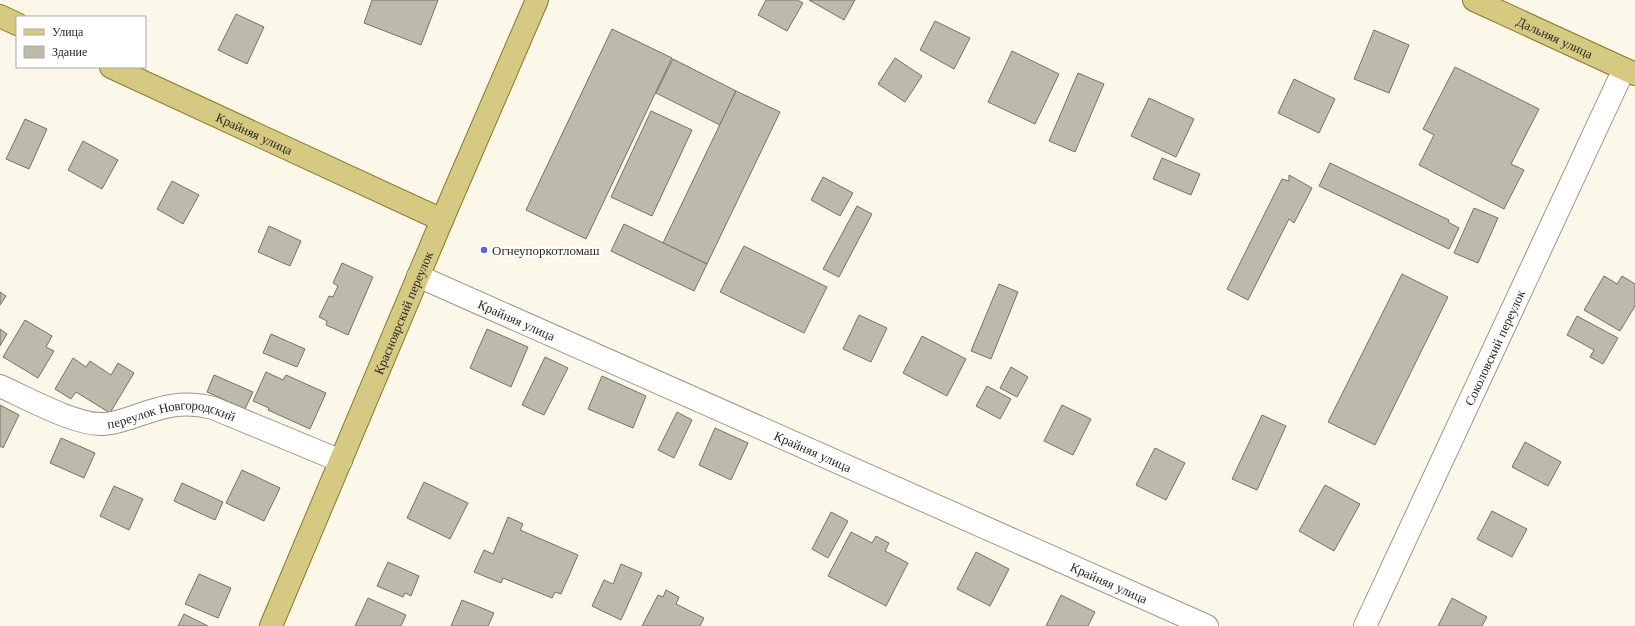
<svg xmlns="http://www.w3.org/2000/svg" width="1635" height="626" font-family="'Libre Baskerville',serif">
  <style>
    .building { fill: #bdbaac; stroke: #757366 }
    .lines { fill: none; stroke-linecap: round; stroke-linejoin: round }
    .minor-casing { stroke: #9b988a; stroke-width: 24 }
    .major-casing { stroke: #877a2b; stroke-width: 24 }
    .minor { stroke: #fff; stroke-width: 22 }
    .major { stroke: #d6ca83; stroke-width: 22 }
    .poi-dot { fill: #6060d8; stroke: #fff; stroke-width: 1.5 }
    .labels { text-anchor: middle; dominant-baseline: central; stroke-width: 3.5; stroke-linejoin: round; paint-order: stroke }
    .street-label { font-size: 13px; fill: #292822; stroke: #fff }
    .poi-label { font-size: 13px; fill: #292822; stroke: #fff; text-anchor: start }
  </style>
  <rect width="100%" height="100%" fill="#fbf8e9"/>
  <g class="building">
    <path d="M372,0h66l-17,45 -57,-22z"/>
    <path d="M766,0h31l6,3 -16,28 -29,-16z"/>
    <path d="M809,0h46l-11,20z"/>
    <path d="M236,14l28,13 -17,37 -29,-14z"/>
    <path d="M935,21l35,17 -16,31 -34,-19z"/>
    <path d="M612,29l60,29 -86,181 -60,-29z"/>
    <path d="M1374,30l35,15 -20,48 -35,-14z"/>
    <path d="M1012,51l47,23 -24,50 -47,-22z"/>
    <path d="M895,58l27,18 -17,26 -27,-18z"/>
    <path d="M673,59l63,32 -16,34 -64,-32z"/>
    <path d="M1455,67l84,42 -28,55 13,6 -20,39 -85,-44 15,-30 -11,-6z"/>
    <path d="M1078,73l26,11 -29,68 -26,-11z"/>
    <path d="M1294,79l41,20 -16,34 -41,-20z"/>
    <path d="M736,91l44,21 -73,152 -44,-21z"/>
    <path d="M1149,98l45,21 -18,38 -45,-21z"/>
    <path d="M651,111l41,19 -40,86 -41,-19z"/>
    <path d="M25,119l22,10 -18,40 -23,-10z"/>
    <path d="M83,141l35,19 -16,29 -34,-19z"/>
    <path d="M1162,158l38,16 -9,21 -38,-16z"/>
    <path d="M1330,163l119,57 -1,2 11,6 -10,21 -130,-63z"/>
    <path d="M1289,175l23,13 -18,35 -5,-4 -41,81 -21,-11 55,-110 7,2z"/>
    <path d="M823,177l30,16 -13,23 -29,-16z"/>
    <path d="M172,181l27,14 -16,29 -26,-15z"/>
    <path d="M857,206l15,8 -33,63 -16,-8z"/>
    <path d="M1474,208l24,10 -20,45 -24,-10z"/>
    <path d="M624,224l83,40 -13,27 -83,-40z"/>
    <path d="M269,226l32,15 -11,25 -32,-14z"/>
    <path d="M744,246l83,41 -23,46 -84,-41z"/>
    <path d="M342,263l31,14 -25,58 -22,-10 1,-4 -8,-4 10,-21 4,1 5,-11 -5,-3z"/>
    <path d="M1402,274l46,23 -73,148 -47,-23z"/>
    <path d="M1604,276l13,8 5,-8 13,8v22l-15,25 -36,-21z"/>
    <path d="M999,284l19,8 -27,67 -20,-8z"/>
    <path d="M0,292l6,4 -6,9z"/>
    <path d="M859,315l28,13 -16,34 -28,-13z"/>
    <path d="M1577,316l41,22 -15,26 -13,-7 4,-7 -27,-15z"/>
    <path d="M25,320l27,16 -6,11 8,4 -16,27 -35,-21z"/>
    <path d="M0,329l7,5 -7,12z"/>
    <path d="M487,329l41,18 -17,40 -41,-19z"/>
    <path d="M271,334l34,15 -8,18 -34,-14z"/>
    <path d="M922,336l44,23 -19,37 -44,-23z"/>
    <path d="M545,357l23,11 -24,47 -22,-10z"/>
    <path d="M73,358l13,9 4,-6 21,14 7,-12 16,10 -24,40 -34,-21 -5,7 -16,-10z"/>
    <path d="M1011,367l17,10 -11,20 -17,-9z"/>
    <path d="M266,372l17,8 3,-5 40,18 -16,36 -42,-19 1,-2 -16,-7z"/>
    <path d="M214,375l39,17 -8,17 -38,-17z"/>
    <path d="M602,376l44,20 -13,32 -45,-19z"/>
    <path d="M987,386l24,13 -11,20 -24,-13z"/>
    <path d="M0,405l19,10 -16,33 -3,-2z"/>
    <path d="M1062,405l29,14 -18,36 -29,-14z"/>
    <path d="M677,412l15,8 -18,38 -16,-8z"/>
    <path d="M1262,415l24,11 -29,64 -25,-11z"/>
    <path d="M715,428l33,15 -17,37 -32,-15z"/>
    <path d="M61,438l34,15 -11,25 -34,-15z"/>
    <path d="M1525,442l36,20 -13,24 -36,-19z"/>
    <path d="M1155,448l30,15 -19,37 -30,-15z"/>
    <path d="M242,470l38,18 -16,33 -38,-18z"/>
    <path d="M424,482l44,21 -18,36 -43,-21z"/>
    <path d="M182,483l41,19 -8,18 -41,-19z"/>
    <path d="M1325,485l35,19 -26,47 -35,-20z"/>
    <path d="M114,486l29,13 -14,31 -29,-14z"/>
    <path d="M1492,511l35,18 -15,28 -35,-18z"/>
    <path d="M831,512l17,9 -20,37 -16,-9z"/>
    <path d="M508,517l15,7 -3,6 58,25 -17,39 -6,-2 -3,6 -49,-20 -2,5 -27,-11 10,-22 9,4z"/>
    <path d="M851,532l21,11 4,-7 13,7 -4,8 23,12 -22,43 -58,-30z"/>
    <path d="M976,552l33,17 -19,37 -33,-17z"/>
    <path d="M388,562l31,14 -8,20 -6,-3 -2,4 -26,-11z"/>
    <path d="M621,564l21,9 -21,47 -29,-14 12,-26 9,4z"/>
    <path d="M199,574l32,14 -13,30 -33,-14z"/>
    <path d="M666,590l13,7 -3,7 28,14 -4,8h-58l16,-31 5,2z"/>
    <path d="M1061,595l34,17 -7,14h-42z"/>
    <path d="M368,598l38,17 -5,11h-46z"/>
    <path d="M1452,598l35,19 -5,9h-44z"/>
    <path d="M462,600l32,13 -6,13h-37z"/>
    <path d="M184,614l24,12h-30z"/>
  </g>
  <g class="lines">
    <defs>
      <g id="minor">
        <path id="s1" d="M418,276l789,350"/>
        <path id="s2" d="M0,386c25,11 77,40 103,38 10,0 20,-4 30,-7 29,-10 49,-17 80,-9l128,53"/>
        <path id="s3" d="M1365,626l259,-557"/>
      </g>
      <g id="major">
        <path id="s4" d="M1474,0l161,74"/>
        <path d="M0,16l17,8"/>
        <path id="s5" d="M111,67l331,153"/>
        <path id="s6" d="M271,626l171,-406 95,-220"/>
      </g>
    </defs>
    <use href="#minor" class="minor-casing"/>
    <use href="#major" class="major-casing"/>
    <use href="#minor" class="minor"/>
    <use href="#major" class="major"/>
  </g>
  <circle class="poi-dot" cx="484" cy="250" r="4"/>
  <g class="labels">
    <g class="street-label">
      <text stroke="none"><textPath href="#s4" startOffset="89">Дальняя улица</textPath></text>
      <text stroke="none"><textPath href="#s5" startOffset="158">Крайняя улица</textPath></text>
      <text stroke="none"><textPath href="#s6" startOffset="340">Красноярский переулок</textPath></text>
      <text stroke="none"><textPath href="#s1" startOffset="108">Крайняя улица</textPath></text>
      <text stroke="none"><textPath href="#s3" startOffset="307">Соколовский переулок</textPath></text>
      <text stroke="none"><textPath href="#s2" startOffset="181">переулок Новгородский</textPath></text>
      <text stroke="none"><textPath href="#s1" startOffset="432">Крайняя улица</textPath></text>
      <text stroke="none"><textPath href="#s1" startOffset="756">Крайняя улица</textPath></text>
    </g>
    <g class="poi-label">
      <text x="492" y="250">Огнеупоркотломаш</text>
    </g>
  </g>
  <rect x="16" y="16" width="130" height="52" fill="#ffffff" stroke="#a9a9a7"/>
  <rect x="24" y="29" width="20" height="6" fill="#d6ca83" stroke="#a9a9a7"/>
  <text x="52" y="36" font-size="12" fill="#292822">Улица</text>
  <rect x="24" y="46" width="20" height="12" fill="#bdbaac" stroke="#a9a9a7"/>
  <text x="52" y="56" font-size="12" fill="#292822">Здание</text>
</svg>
